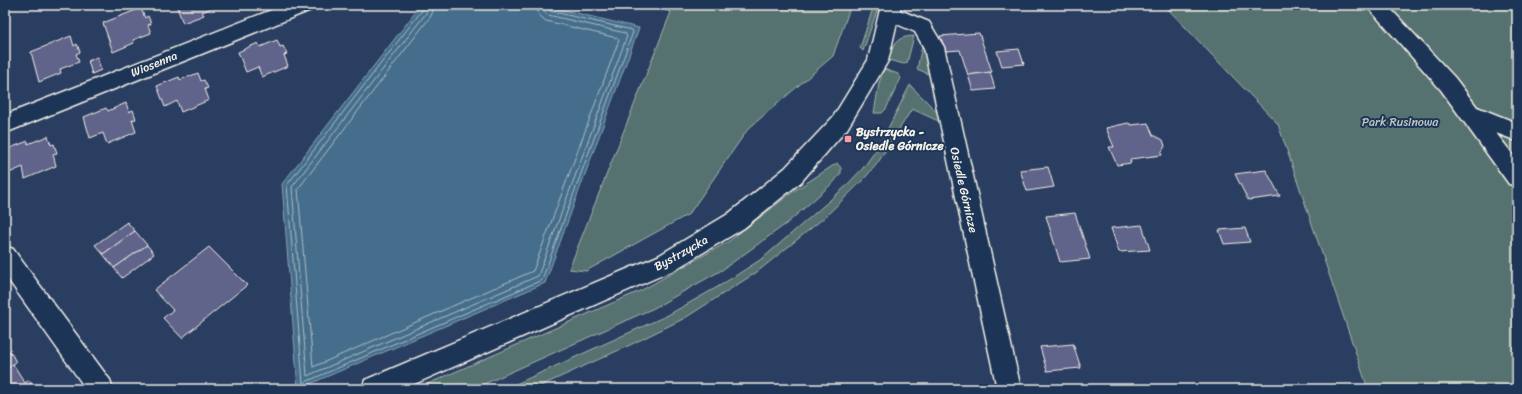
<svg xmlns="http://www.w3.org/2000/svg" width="1522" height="394" font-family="Sriracha,sans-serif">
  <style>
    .green { fill: #56726f; stroke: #a5b2ac }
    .water { fill: #446e8c; stroke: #8aa2b1 }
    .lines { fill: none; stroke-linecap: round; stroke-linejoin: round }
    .shore { stroke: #aebdc3; stroke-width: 1 }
    .building { fill: #60648a; stroke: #f4f1e8 }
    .street-casing { stroke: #f4f1e8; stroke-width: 3 }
    .secondary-casing { stroke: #f4f1e8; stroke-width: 3 }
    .street { fill: #1d3557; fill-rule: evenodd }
    .secondary { fill: #1d3557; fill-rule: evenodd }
    .poi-dot { fill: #ff9aa2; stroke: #1d3557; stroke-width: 1.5 }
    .labels { text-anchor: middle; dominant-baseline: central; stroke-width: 4; stroke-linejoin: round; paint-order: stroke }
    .street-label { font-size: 12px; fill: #f4f1e8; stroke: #1d3557 }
    .park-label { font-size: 12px; fill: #bdc5be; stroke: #1d3557 }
    .poi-label { font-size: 12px; font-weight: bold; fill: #f4f1e8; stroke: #1d3557; text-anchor: start }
  </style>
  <rect width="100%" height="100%" fill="#2a3e61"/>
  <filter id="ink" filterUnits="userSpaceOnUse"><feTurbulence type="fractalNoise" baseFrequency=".025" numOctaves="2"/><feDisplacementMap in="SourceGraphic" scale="8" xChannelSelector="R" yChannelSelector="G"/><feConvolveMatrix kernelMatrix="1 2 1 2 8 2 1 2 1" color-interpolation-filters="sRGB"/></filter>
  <g filter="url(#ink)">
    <g class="green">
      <path d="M647,5h204l-18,51 -85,73 -59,85 -103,57 -17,-2 102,-257z"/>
      <path d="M874,5h5l-16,46 -3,-3z"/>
      <path d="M1164,5h353v384h-149l-90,-265z"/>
      <path d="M914,36l-7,27 -3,1 -16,-4c6,-16 7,-23 26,-24z"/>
      <path d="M923,42l10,34 -16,-7z"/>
      <path d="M884,69l14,5 3,4 -15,31 -4,4h-8l5,-30z"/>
      <path d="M910,85c12,13 26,23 35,39l-33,-15 -35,55 -14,16 -38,37 -68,55 -72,46 -55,27 -96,44h-29l163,-74 53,-30 42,-27 81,-70 19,-20 16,-22z"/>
      <path d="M837,163l4,5v5l-7,9 -48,42 -64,46 -68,38 -181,81h-57l226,-99 87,-49 65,-50z"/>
    </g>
    <path class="water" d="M421,5h122l96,23 -94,255 -247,106 -16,-205z"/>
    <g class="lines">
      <g class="shore">
        <path d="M424,5l-1,4 -136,176 16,198 239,-103 91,-248 -1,-2 -82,-19 -3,-6"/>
        <path d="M429,5l-2,7 -135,175 15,189 231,-100 89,-240 -2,-3 -77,-18 -5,-4 -1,-6"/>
        <path d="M435,5l-4,11 -133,173 15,178 220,-96 86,-231 -2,-2 -71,-17 -7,-6 -3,-10"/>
      </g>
    </g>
    <g class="building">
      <path d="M176,5h43l-17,7 2,3 -21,8z"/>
      <path d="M1033,5h26l-25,3z"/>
      <path d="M141,8l4,10 3,-2 3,8 -3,1 3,8 -18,7 1,3 -21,9 -10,-29z"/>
      <path d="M979,33l13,39 -24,3 -8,-25 -14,1 -6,-15z"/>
      <path d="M71,36l3,10 3,-2 3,8 -4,2 3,8 -19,7 1,4 -22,9 -8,-30z"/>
      <path d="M277,40l3,7 3,-1 4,8 -3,1 4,11 -26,11 -4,-10 -12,5 -8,-20 20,-9 2,4z"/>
      <path d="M1019,49l5,15 -22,2 -5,-15z"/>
      <path d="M97,57l4,13 -9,4 -4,-13z"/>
      <path d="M990,72l5,17 -22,2 -5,-16z"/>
      <path d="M198,73l3,8 3,-1 4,8 -3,1 4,11 -28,12 -4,-11 -12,6 -8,-21 22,-9 1,3z"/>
      <path d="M126,103l3,9 4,-2 3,9 -4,1 4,12 -29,12 -4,-11 -13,5 -6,-21 22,-9 2,3z"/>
      <path d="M1128,123l4,2 16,-2 5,12 10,5 2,6 -4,7 1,2 -32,4 1,4 -14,2 -8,-18h5l-8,-19z"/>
      <path d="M48,136l3,9 3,-1 3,9 -4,1 3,12 -31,13 -2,-12 -14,6 -4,-23 23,-9v3z"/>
      <path d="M1048,167l6,20 -27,4 -7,-21z"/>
      <path d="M1266,170l14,26 -32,4 -13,-26z"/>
      <path d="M1075,213l15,46 -30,3 -14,-46z"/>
      <path d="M127,222l8,9 -32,23 -8,-9z"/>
      <path d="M1142,225l8,25 -31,2 -8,-24z"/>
      <path d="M1245,228l5,14 -26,2 -5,-14z"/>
      <path d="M135,231l12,14 -33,23 -11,-14z"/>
      <path d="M147,245l7,9 -32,24 -8,-10z"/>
      <path d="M209,247l38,38 -65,53 -19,-20 10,-8 -19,-20z"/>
      <path d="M1073,344l8,24 -34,3 -7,-24z"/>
      <path d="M10,351l6,11 -11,8v-17z"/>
      <path d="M13,364l12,19 4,-3 6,9h-30v-19z"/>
    </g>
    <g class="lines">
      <defs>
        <g id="street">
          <path d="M284,5h30l-3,5 -306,123v-18z"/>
          <path d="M1366,5h21l68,73 22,29 40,16v18l-21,-8 21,27v26l-8,-2 -68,-94z"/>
          <path d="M890,6l39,16 15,25 77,342h-24l-73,-341 -9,-16 -32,-14 -3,-5 3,-5z"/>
          <path d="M5,246l8,3 97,131 3,9h-27l-81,-114z"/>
        </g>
        <path id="secondary" d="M881,5h20l-13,56 -41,68 -46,53 -57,46 -70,42 -271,119h-41l3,-9 293,-124 70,-42 57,-46 48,-51 35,-57z"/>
      </defs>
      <use href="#street" class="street-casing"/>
      <use href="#secondary" class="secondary-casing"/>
      <use href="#street" class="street"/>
      <use href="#secondary" class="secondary"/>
    </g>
  </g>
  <rect class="poi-dot" x="844" y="135" width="8" height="8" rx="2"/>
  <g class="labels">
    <g class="street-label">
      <text transform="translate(154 64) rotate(-22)">Wiosenna</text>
      <text transform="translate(964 190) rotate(77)">Osiedle Górnicze</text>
      <text transform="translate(681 253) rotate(-29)">Bystrzycka</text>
    </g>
    <g class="park-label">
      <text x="1400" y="122">Park Rusinowa</text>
    </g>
    <g class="poi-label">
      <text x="856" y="132">Bystrzycka -<tspan x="856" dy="14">Osiedle Górnicze</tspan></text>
    </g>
  </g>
  <rect width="1522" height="394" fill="none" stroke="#1d3557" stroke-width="20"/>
  <rect x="10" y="10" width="1502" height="374" fill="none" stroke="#f4f1e8" stroke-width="1.5" filter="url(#ink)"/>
</svg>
